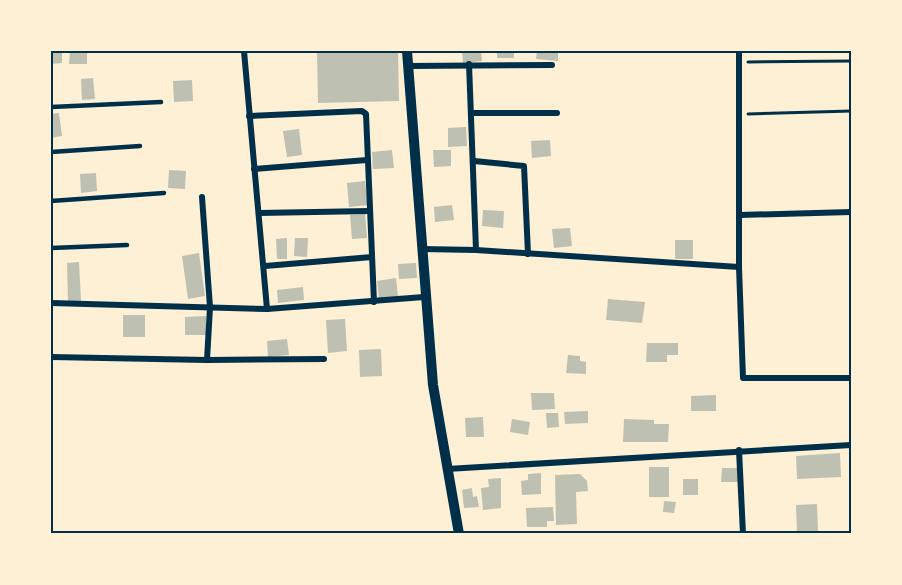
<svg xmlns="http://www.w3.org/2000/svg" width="902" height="585" font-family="Cabin,sans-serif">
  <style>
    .building { fill: #bec0b2 }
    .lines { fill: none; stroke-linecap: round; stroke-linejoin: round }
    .path { stroke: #003049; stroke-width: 3 }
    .service { stroke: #003049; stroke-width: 4.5 }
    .minor { stroke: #003049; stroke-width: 6 }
    .tertiary { stroke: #003049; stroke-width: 10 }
    .neatline { fill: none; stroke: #003049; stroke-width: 2 }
  </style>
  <rect width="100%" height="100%" fill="#fdf0d5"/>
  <g class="building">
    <path d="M51,51h11v12l-11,1z"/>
    <path d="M70,51h17v13h-18z"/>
    <path d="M317,51h81l1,50 -81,2z"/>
    <path d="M462,51h19l1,10 -19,2z"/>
    <rect x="497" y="51" width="17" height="7"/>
    <path d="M537,51h21v10l-22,-2z"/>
    <path d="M93,78l2,21 -13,1 -1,-21z"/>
    <path d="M192,80l1,21 -19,1 -1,-21z"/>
    <path d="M59,113l3,23 -11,2v-24z"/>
    <path d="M466,127l1,19 -19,1v-19z"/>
    <path d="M299,129l3,26 -15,2 -4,-26z"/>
    <path d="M550,140l1,16 -19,2 -1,-17z"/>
    <path d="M392,150l2,18 -21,1 -1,-17z"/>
    <path d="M433,150h18v16l-17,1z"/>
    <path d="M169,170l17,1 -1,18 -17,-1z"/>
    <path d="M96,173l1,18 -16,2 -1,-19z"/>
    <path d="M365,181l3,24 -19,2 -2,-24z"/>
    <path d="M452,205l2,15 -19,2 -1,-15z"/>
    <path d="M483,210l21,1 -1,17 -21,-2z"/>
    <path d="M365,214l2,24 -15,1 -2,-24z"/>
    <path d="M570,228l2,18 -18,2 -2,-19z"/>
    <path d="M287,238v21h-10l-1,-20z"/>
    <path d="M295,238h13l-1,19 -13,-1z"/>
    <rect x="675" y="240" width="18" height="19"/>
    <path d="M199,253l6,43 -17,3 -6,-43z"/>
    <path d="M79,262l2,39 -13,1 -1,-39z"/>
    <path d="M416,263l1,15 -18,1 -1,-15z"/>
    <path d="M396,278l2,19 -19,2 -2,-18z"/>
    <path d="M303,287l1,13 -26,3 -1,-13z"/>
    <path d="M608,299l37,3 -3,21 -36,-3z"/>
    <rect x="123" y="315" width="22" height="22"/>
    <path d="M206,316v19h-21v-18z"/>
    <path d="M345,319l2,32 -19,2 -2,-33z"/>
    <path d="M287,339l2,16 -21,2 -1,-16z"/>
    <path d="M647,343h31v12h-11v7h-21z"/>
    <path d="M381,349l1,27 -22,1 -1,-27z"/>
    <path d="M568,355l12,1v5l6,1v12l-20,-1z"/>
    <path d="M531,393h23l1,16 -23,1z"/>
    <path d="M716,395v16h-25v-15z"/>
    <path d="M588,411v12l-23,1 -1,-12z"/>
    <path d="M546,413h12l1,14 -12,1z"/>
    <path d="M483,417l1,20h-18l-1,-19z"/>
    <path d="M512,419l18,3 -2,13 -18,-3z"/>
    <path d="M624,419l30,1v4h15l-1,18h-45z"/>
    <path d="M840,453l1,24 -44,2 -1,-23z"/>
    <rect x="649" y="467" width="20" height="30"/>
    <path d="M722,468h17v14h-18z"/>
    <path d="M541,473v21l-19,1 -1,-14 7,-1v-6z"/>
    <path d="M580,474l7,7 1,10 -12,1 1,32 -21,1 -1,-50z"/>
    <path d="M501,478v30l-18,2 -2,-22 8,-1 -1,-8z"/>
    <rect x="683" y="479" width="15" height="16"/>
    <path d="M472,488l1,9 4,-1 2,11 -15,1 -2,-18z"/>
    <path d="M664,501l12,1 -2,11 -11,-1z"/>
    <path d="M817,504l1,27 -21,1 -1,-27z"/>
    <path d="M553,507l1,14h-7v6h-20l-1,-19z"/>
  </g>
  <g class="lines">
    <g class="path">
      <path d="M748,62l103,-1"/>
      <path d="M748,114l103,-3"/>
    </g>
    <g class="service">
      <path d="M51,107l110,-5"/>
      <path d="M51,152l89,-6"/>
      <path d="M51,201l113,-8"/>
      <path d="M51,248l76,-3"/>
    </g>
    <g class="minor">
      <path d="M244,51l23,258"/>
      <path d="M739,51v216l4,111h108"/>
      <path d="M469,64l7,186"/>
      <path d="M409,66l143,-1"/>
      <path d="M473,113h84"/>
      <path d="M249,116l113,-5 4,3 8,188"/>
      <path d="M474,161l50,5 4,88"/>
      <path d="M254,169l113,-9"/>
      <path d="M202,197l8,110 -3,53"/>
      <path d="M259,213l111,-2"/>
      <path d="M740,215l111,-3"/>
      <path d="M422,249l54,1 263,17"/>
      <path d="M265,266l107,-9"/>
      <path d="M51,303l216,6 157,-12"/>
      <path d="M51,357l156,3 117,-1"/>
      <path d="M739,450l4,84"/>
      <path d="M447,469l404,-24"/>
    </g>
    <path class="tertiary" d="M407,51l26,334 26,149"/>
  </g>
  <rect width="902" height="585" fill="none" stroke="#fdf0d5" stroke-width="105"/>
  <rect x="52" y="52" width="798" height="480" class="neatline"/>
</svg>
